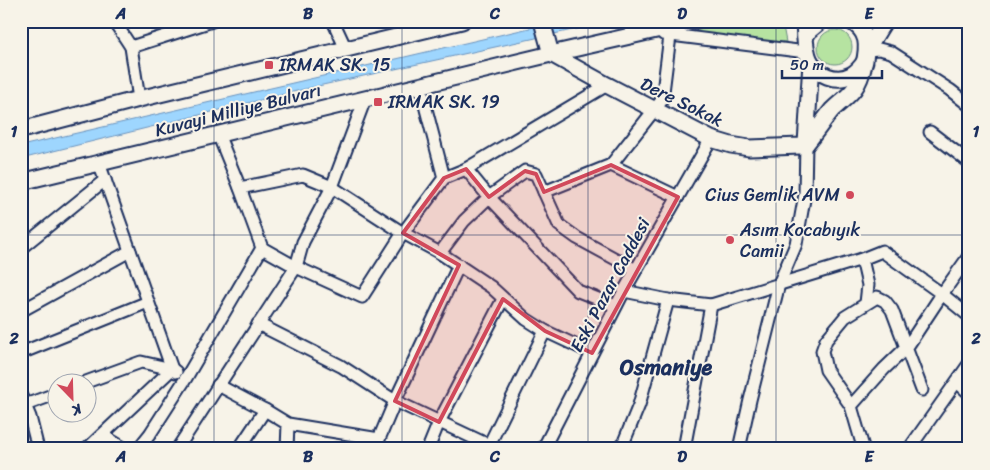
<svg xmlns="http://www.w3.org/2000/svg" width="990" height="470" font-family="Sriracha,sans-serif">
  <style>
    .green { fill: #b6e3a1; stroke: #688980 }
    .water { fill: #9ed6fe; stroke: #6a93be }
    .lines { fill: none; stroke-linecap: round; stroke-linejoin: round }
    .minor-casing { stroke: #1b2f5e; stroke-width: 15 }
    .tertiary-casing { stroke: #1b2f5e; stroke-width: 18 }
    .secondary-casing { stroke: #1b2f5e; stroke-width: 19 }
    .minor { stroke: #f7f3e8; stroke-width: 11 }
    .tertiary { stroke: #f7f3e8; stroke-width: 14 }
    .secondary { stroke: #f7f3e8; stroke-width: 15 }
    .marked { fill: #d1495b; fill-opacity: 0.2; stroke: #d1495b; stroke-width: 4; stroke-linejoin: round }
    .grid { fill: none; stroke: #1b2f5e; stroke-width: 1; stroke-opacity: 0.55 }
    .poi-dot { fill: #d1495b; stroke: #f7f3e8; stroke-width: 2 }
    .labels { text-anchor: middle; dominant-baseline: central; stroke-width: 4; stroke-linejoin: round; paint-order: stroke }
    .poi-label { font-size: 18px; fill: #1b2f5e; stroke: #f7f3e8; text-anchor: start }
    .street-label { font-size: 18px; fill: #1b2f5e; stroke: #f7f3e8 }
    .district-label { font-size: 22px; font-weight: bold; fill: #1b2f5e; stroke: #f7f3e8 }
    .neatline { fill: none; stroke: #1b2f5e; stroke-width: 2 }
    .grid-label { font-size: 16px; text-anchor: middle; font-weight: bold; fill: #1b2f5e }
  </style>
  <rect width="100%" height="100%" fill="#f7f3e8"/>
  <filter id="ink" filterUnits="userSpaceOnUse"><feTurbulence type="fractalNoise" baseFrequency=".02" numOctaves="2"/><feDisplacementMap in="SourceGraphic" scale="10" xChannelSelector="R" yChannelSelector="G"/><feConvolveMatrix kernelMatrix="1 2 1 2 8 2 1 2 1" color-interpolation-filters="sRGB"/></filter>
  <g filter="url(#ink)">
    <g class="green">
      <path d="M723,21h59l4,21 -104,-6 -1,-5z"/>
      <circle cx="835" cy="47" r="17"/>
    </g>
    <path class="water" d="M560,21h53l-304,67 -288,71v-13z"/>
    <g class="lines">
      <defs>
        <g id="minor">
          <path d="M114,21l17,26 8,52"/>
          <path d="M333,21l13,28"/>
          <path d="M663,34l143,18"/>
          <path d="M131,47l81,-26"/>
          <path d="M867,50l12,-1 12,3 59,38 19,15"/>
          <path d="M420,86l24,92"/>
          <path d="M930,132l39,30"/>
          <path d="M218,134l22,54 22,60"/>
          <path d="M611,165l67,32"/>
          <path d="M466,169l23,28 89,94 38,15"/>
          <path d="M240,188l63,-13 29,12 71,46 37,20 51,34 35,32 19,12 47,22"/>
          <path d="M544,192l67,-27 51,-65 9,-72 -2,-7"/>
          <path d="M21,248l84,-68"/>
          <path d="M440,253l24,-32 25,-24 36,-26 11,3 23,51 18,13 59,32"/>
          <path d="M862,259l6,26 -2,18"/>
          <path d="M624,291l44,9 43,5 151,-46 20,-8 60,43 27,22"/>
          <path d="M21,311l109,-60"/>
          <path d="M258,324l83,42 54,35 102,48"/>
          <path d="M21,353l127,-51"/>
          <path d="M86,382l55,-20 31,7 4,3"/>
          <path d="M957,382l12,11"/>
          <path d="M218,385l47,25 23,14 91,15"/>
          <path d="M21,396l9,21 8,32"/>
          <path d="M25,405l33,-12"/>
          <path d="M851,406l-25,-36 -4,-19 4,-11 19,-23 32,-20 8,4 7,9 30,80"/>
          <path d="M102,435l23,14"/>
          <path d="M489,445l56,-114"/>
          <path d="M87,449l85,-80 -73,-206"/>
          <path d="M138,449l12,-15 36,-56 76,-130 34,19 66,30 41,-64 41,-55 22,-9 141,-84"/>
          <path d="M177,449l119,-182 7,-25 29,-55 33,-88"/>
          <path d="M239,449l26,-39"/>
          <path d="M287,449l1,-25"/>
          <path d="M377,449l2,-10 16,-38 64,-136"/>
          <path d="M428,449l11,-27 64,-123"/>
          <path d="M543,449l81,-158 87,-152"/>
          <path d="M621,449l18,-44 29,-105"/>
          <path d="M684,449l27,-144"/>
          <path d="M739,449l11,-49 29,-116 17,-40 9,-50 1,-50"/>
          <path d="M862,449l1,-2 -12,-41 33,-37 23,-22 35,-53 27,-38"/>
          <path d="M909,449l60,-85"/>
        </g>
        <path id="tertiary" d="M867,50l18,-29"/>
        <g id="secondary">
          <path d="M542,21l9,33"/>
          <path d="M804,21c1,13 0,27 6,40 7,14 26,22 41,14 6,-3 10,-8 14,-14"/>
          <path d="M805,37l4,-6 12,-10"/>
          <path d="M551,54l56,31 104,54 20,6 18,3 51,-2 6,-2"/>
          <path d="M21,130l118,-31 323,-78"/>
          <path d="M806,144c9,-11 17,-23 26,-34 7,-7 16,-13 22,-21 6,-8 8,-15 10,-25 4,-18 5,-33 -14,-43"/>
          <path d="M806,144l5,-82"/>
          <path d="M21,182l530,-128 145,-33"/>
        </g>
      </defs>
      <use href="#minor" class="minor-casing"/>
      <use href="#tertiary" class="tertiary-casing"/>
      <use href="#secondary" class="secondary-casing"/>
      <use href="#minor" class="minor"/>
      <use href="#tertiary" class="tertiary"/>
      <use href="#secondary" class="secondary"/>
    </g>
  </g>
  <path class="marked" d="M611,165l67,32 -86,156 -47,-22 -42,-32 -64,123 -44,-21 64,-136 -56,-32 41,-55 22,-9 23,28 36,-26 11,3 8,18z"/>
  <path class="grid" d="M214,21v428M402,21v428M588,21v428M776,21v428M21,235h948"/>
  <g class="poi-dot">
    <rect x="264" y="60" width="10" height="10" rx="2.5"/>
    <rect x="373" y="97" width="10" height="10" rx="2.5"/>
    <circle cx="850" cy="195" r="5"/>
    <circle cx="730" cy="240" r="5"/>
  </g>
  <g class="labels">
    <g class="poi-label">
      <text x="279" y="65">IRMAK SK. 15</text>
      <text x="388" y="102">IRMAK SK. 19</text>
      <text x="840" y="195" text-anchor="end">Cius Gemlik AVM</text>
      <text x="740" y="230">Asım Kocabıyık<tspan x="740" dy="21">Camii</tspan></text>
    </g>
    <g class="street-label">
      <text transform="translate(682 102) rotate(26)">Dere Sokak</text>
      <text transform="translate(238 110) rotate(-14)">Kuvayi Milliye Bulvarı</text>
      <text transform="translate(610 285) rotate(-62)">Eski Pazar Caddesi</text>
    </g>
    <g class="district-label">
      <text x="666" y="367">Osmaniye</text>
    </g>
  </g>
  <rect width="990" height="470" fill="none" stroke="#f7f3e8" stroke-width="55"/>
  <g transform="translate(72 398) rotate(157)"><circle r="24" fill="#f7f3e8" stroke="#9fa5b1"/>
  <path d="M0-4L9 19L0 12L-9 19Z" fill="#d1495b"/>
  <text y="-8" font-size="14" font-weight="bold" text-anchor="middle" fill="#1b2f5e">K</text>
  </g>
  <path d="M782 70v8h100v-8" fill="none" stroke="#1b2f5e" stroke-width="2.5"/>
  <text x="790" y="70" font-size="15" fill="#1b2f5e" stroke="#f7f3e8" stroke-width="4" paint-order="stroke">50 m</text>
  <rect x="28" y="28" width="934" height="414" class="neatline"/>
  <g class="grid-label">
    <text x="121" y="19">A</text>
    <text x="308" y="19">B</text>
    <text x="495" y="19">C</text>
    <text x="682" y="19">D</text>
    <text x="869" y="19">E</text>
    <text x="14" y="137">1</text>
    <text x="976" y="137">1</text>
    <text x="14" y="344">2</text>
    <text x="976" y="344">2</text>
    <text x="121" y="462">A</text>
    <text x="308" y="462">B</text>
    <text x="495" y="462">C</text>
    <text x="682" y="462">D</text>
    <text x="869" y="462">E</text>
  </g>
</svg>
